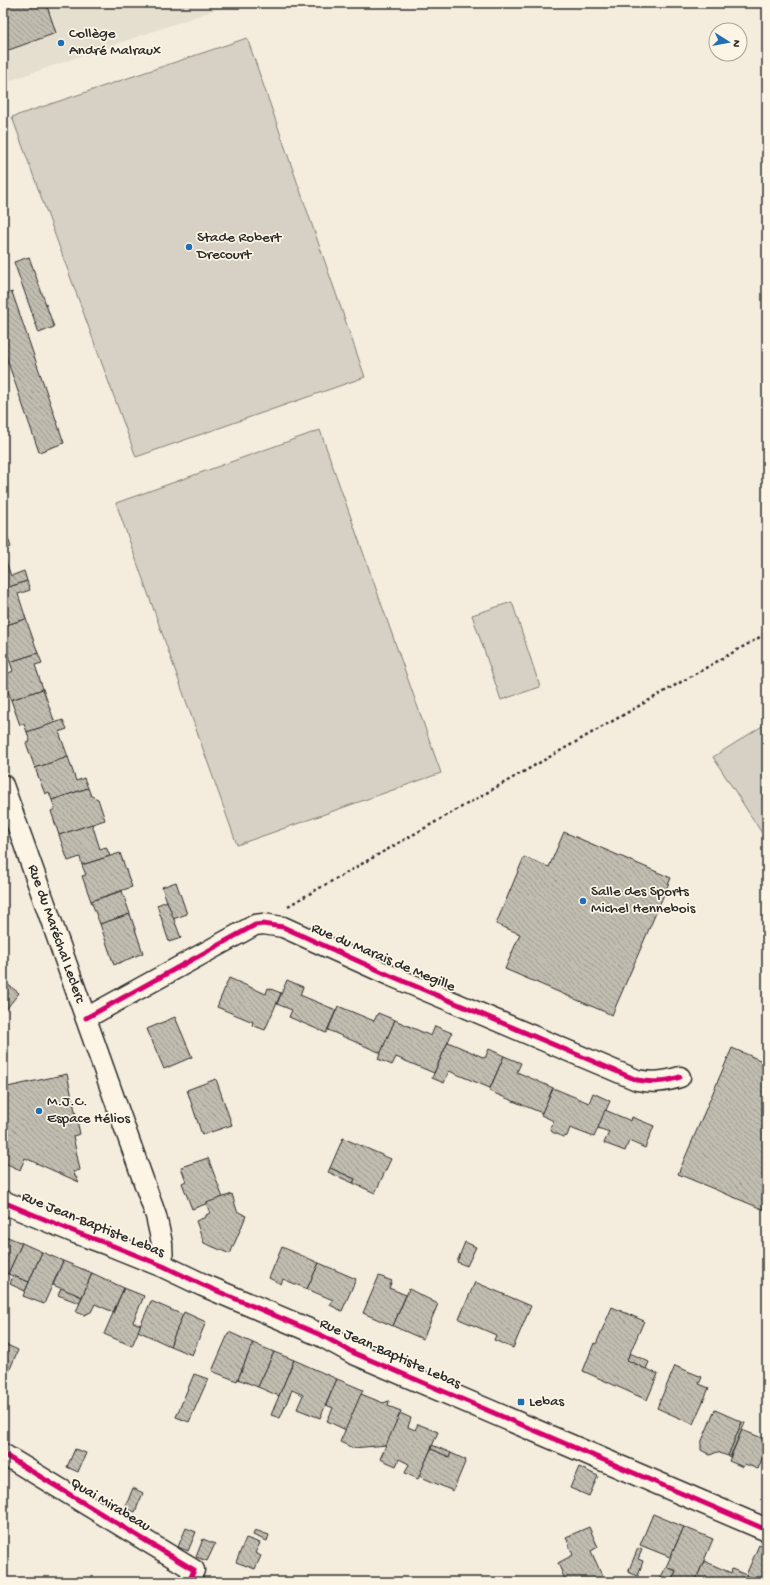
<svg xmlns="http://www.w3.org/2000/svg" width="770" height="1585" font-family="'Gochi Hand',sans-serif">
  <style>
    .built { fill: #e5dfd0 }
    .pitch { fill: #d6d1c4; stroke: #807e78 }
    .building { fill: url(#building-back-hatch); stroke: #2b2b2b }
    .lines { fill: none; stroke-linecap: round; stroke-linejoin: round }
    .street-casing { stroke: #2b2b2b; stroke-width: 23 }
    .secondary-casing { stroke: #2b2b2b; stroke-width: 25 }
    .path { stroke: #2b2b2b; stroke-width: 2.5; stroke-dasharray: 3 3; stroke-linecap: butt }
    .street { stroke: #fcf5e5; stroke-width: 20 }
    .secondary { stroke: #fcf5e5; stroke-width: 22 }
    .cycleway-casing { stroke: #fcf5e5; stroke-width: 8 }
    .cycleway { stroke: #d6006c; stroke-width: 5 }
    .poi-dot { fill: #1f6fb2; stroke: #fcf5e5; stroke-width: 1.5 }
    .labels { text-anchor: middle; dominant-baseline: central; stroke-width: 3.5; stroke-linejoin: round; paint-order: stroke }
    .poi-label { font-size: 15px; fill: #2b2b2b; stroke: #fcf5e5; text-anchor: start }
    .street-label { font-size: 15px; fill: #2b2b2b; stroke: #fcf5e5 }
  </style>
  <defs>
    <pattern id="building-back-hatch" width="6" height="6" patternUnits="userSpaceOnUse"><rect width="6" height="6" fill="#c2bdb1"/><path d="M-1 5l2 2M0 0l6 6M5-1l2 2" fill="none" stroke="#9e9a90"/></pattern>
  </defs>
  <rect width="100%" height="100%" fill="#f4edde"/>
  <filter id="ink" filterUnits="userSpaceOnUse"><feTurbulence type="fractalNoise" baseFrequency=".025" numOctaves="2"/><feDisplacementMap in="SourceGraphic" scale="8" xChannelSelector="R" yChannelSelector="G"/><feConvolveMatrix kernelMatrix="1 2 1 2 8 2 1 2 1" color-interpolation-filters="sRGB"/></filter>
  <g filter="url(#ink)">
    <path class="built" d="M3,3h232l-232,80z"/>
    <g class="pitch">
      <path d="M247,38l118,339 -229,80 -124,-340z"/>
      <path d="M320,430l121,343 -204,72 -121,-342z"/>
      <path d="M512,602l28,85 -39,13 -29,-85z"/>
      <path d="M767,723v118l-54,-84z"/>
    </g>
    <g class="building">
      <path d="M3,3h43l10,30 -50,18 -3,-9z"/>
      <path d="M29,257l25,70 -15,6 -25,-71z"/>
      <path d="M12,292l52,151 -25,9 -36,-104v-53z"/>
      <path d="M3,512l4,10 -4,2 8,23 -8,3z"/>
      <path d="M3,553l8,23 13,-5 3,10 -24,8z"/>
      <path d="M27,581l3,9 -12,4 8,25 -23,7v-37z"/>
      <path d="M26,619l12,34 -28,9 -3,-9 -4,2v-29z"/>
      <path d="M38,653l4,10 -7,2 8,24 -32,11 -8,-24 10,-5 -3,-9z"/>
      <path d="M43,689l12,34 -28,9 -3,-8 -4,1 -9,-25z"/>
      <path d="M63,720l4,9 -8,3 9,25 -33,11 -9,-25 4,-1 -3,-10z"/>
      <path d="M68,757l8,24 8,-3 4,10 -36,12 -3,-8 -4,2 -10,-26z"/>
      <path d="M88,788l3,8 7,3 7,21 -46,15 -8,-24 4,-2 -3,-9z"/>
      <path d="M92,824l8,25 6,-2 4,9 -28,9 -2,-8 -12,4 -9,-26z"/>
      <path d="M564,832l107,46 -59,137 -107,-46 15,-35 -24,-10 28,-67 25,10z"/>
      <path d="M120,853l12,34 -41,14 -9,-25 4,-1 -4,-10z"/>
      <path d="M176,882l11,32 -14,5 -11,-32z"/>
      <path d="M122,891l8,23 -30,10 -9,-23z"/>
      <path d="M167,901l14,37 -12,4 -12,-37z"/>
      <path d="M130,914l13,39 -29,12 -14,-41z"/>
      <path d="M229,978l37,16 2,-6 13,5 -16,37 -13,-5 1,-3 -36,-15z"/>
      <path d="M287,980l16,7 -3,8 36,15 -10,23 -37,-16 3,-7 -15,-6z"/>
      <path d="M3,981l16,12 -16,20z"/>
      <path d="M338,1006l36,15 4,-8 17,7 -14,33 -53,-23z"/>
      <path d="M175,1017l17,40 -28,12 -17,-40z"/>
      <path d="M395,1020l36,16 4,-10 17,7 -18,40 -38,-16 -4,8 -14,-6z"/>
      <path d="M448,1042l37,16 4,-9 15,7 -14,32 -41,-17 -5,12 -12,-5z"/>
      <path d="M732,1048l35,15v148l-89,-37z"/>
      <path d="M504,1056l17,7 -4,9 36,16 -11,25 -53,-22z"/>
      <path d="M67,1074l13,60 -7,2 7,34 -7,2 6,10 -54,-24 -5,12 -17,-8v-74z"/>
      <path d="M216,1079l16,46 -30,10 -15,-45z"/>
      <path d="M553,1088l36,15 4,-10 17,8 -16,36 -24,-9 -3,8 -3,1 -12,-5 -2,-4 4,-7 -13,-6z"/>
      <path d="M605,1110l26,11 1,-4 22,9 -9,22 -16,-7 -4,10 -21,-8 5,-11 -11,-4z"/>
      <path d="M343,1138l48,21 -16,34 -22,-10 2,-4 -25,-11z"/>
      <path d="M208,1158l15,40 -31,11 -10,-26 4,-2 -5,-14z"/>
      <path d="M330,1168l25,11 -2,4 -25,-11z"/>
      <path d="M232,1194l5,17 9,5 -16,38 -26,-11 -8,-22 10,-4v-2l4,-2 -4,-10z"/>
      <path d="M3,1235l19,8 -14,31 -5,-2z"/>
      <path d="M465,1242l11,5 -9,19 -10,-4z"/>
      <path d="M22,1243l20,9 -13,30 -21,-8z"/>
      <path d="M282,1247l37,16 -12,26 -24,-10 -2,5 -12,-6z"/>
      <path d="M42,1252l21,9 -19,43 -21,-8z"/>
      <path d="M63,1261l29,12 -10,24 -29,-12z"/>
      <path d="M319,1263l37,16 -14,32 -12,-6 3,-5 -26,-11z"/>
      <path d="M92,1273l32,15 -11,24 -18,-8 -4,8 -7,3 -8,-3z"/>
      <path d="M13,1276l16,6 -4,9 -15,-7z"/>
      <path d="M379,1276l13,5 -3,7 17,7 -13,31 -30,-13z"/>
      <path d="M475,1282l56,24 -18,42 -19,-8 2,-5 -37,-16z"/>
      <path d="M61,1288l21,9 -3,6 -21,-8z"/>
      <path d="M124,1288l20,8 -11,26 8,3 -9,21 -28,-12z"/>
      <path d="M409,1289l29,15 -15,35 -30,-13z"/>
      <path d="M151,1301l32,14 -13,31 -32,-15z"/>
      <path d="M612,1307l32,14 -17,39 31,14 -11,26 -64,-29 11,-28 2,1z"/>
      <path d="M184,1312l22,10 -14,33 -22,-9z"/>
      <path d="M229,1332l24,11 -16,38 -25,-10z"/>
      <path d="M253,1343l21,9 -16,35 -20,-8z"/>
      <path d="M5,1344l13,6 -11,26 -4,-2v-27z"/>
      <path d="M274,1352l20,8 -15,36 -21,-9z"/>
      <path d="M630,1353l19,9 -3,7 -19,-9z"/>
      <path d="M294,1360l43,19 -17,39 -23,-9 6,-14 -11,-5 -12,28 -9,-3z"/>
      <path d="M675,1366l27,11 -3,7 10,4 -16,36 -36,-16z"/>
      <path d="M194,1374l14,5 -19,43 -13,-5z"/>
      <path d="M337,1379l26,11 -17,40 -19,-9 6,-13 -7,-3z"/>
      <path d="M361,1394l22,9 6,-2 -1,5 13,5 -14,34 -34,3 -13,-6z"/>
      <path d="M715,1410l27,12 -14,34 -11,-4 -7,3 -9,-5v-7z"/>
      <path d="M400,1413l11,5 -3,9 7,3 3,-6 20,8 -20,47 -13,-6 4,-9 -10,-5 -3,7 -16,-7z"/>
      <path d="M742,1422l3,1 -15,34 -2,-1z"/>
      <path d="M742,1430l25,10v7l-9,22 -13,-5 -2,3 -14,-6z"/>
      <path d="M432,1445l19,8 -2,4 -18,-8z"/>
      <path d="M75,1449l11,4 -8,19 -11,-5z"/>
      <path d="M431,1449l18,8 2,-4 15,7 -13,31 -34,-15z"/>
      <path d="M579,1467l19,9 -9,20 -19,-8z"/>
      <path d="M133,1488l10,5 -8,19 -10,-4z"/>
      <path d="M653,1514l31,13 -14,30 -30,-12z"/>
      <path d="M589,1527l9,20 -7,4 14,31h-39l-8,-19 15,-8 -7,-18z"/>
      <path d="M684,1527l29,12 -18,43h-24l5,-11 -10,-4z"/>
      <path d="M186,1528l10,4 -8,19 -10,-4z"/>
      <path d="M255,1530l14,5 -2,6 -14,-6z"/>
      <path d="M246,1538l14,5 -5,10 6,3 -6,13 -19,-7z"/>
      <path d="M203,1539l12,5 -8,17 -11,-4z"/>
      <path d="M759,1545l8,4v33h-5l-16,-7z"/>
      <path d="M638,1548l4,2 -4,9 5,2 -5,15 -10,-4z"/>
      <path d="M704,1561l27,12 1,-4 14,6 -2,7h-49z"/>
      <path d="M666,1567l10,4 -5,11 -11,-3z"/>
    </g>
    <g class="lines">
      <defs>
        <g id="street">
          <path id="s1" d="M3,785l153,431 6,27 1,23"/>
          <path d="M86,1018l169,-93 8,-1 20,3 106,48 248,105c16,3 27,2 43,-3"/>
          <path d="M3,1454l191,116 -5,12"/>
        </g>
        <path id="secondary" d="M3,1202l75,31 33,12 52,21 40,19 120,51 31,17 413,177"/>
      </defs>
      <use href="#street" class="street-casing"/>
      <use href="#secondary" class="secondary-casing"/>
      <path class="path" d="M288,906l479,-273"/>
      <use href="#street" class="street"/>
      <use href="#secondary" class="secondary"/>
      <defs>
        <g id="cycleway">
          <path d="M86,1018l169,-93 8,-1 20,3 106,48 248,105c16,3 27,2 43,-3"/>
          <path d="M3,1202l75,31 33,12 52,21 40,19 120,51 31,17 413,177"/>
          <path d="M3,1454l191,116 -5,12"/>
        </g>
      </defs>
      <use href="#cycleway" class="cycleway-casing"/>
      <use href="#cycleway" class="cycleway"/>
    </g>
  </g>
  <g class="poi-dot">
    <circle cx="61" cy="43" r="4"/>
    <circle cx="189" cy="247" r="4"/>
    <circle cx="583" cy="901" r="4"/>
    <circle cx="39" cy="1111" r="4"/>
    <rect x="517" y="1398" width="8" height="8" rx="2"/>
  </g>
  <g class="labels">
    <g class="poi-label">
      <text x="69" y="34">Collège<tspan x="69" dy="17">André Malraux</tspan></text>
      <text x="197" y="238">Stade Robert<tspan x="197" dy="17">Drecourt</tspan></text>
      <text x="591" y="892">Salle des Sports<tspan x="591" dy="17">Michel Hennebois</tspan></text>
      <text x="47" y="1102">M.J.C.<tspan x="47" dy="17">Espace Hélios</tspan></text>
      <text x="529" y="1402">Lebas</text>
    </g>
    <g class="street-label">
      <text stroke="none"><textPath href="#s1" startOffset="158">Rue du Maréchal Leclerc</textPath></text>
      <text transform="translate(383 958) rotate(23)">Rue du Marais de Megille</text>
      <text transform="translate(93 1225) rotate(22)">Rue Jean-Baptiste Lebas</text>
      <text transform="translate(390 1354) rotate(24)">Rue Jean-Baptiste Lebas</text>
      <text transform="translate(110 1505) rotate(31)">Quai Mirabeau</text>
    </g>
  </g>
  <rect width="770" height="1585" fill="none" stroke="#fcf5e5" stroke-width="16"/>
  <rect x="8" y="8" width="754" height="1569" fill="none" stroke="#2b2b2b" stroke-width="1.5" filter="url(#ink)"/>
  <g transform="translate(728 42) rotate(101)"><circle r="19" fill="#fcf5e5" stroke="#a8a49b"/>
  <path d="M0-3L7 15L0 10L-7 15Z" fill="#1f6fb2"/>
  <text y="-6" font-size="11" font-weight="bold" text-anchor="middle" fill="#2b2b2b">N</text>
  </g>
</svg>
